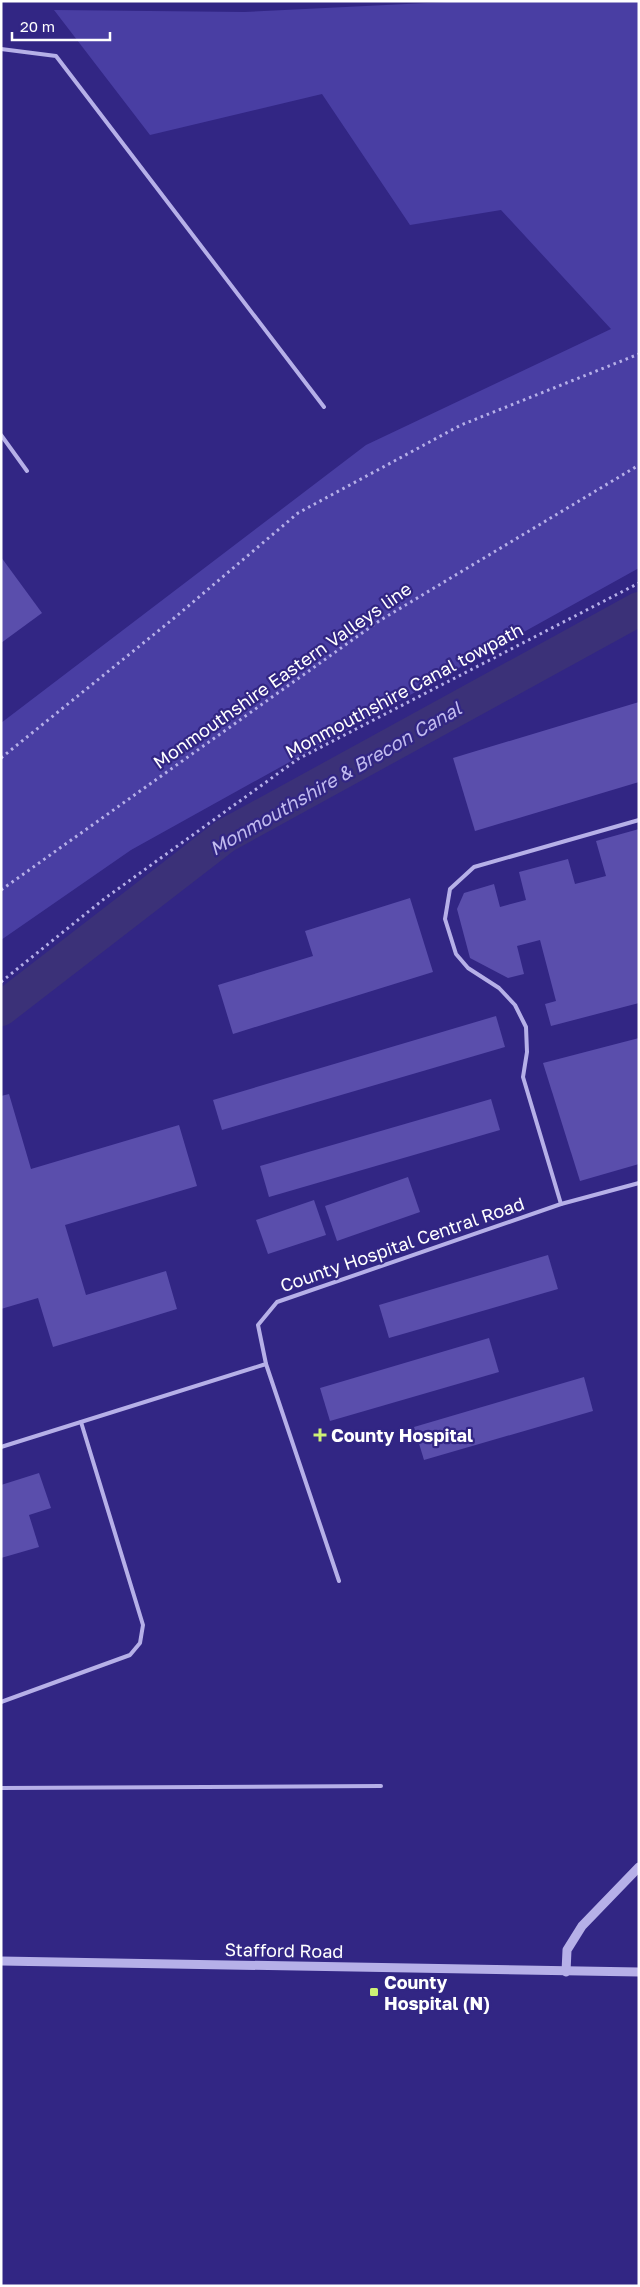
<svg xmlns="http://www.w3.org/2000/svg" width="640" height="2287" font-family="'Golos Text',sans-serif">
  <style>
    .green { fill: #493ea3 }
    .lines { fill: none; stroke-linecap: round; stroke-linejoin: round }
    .canal { stroke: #3b3178; stroke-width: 34 }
    .building { fill: #5a4eac }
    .path { stroke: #b6b0e8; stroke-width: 3; stroke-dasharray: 2.5 4; stroke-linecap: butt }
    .service { stroke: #b6b0e8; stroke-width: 4 }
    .tertiary { stroke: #b6b0e8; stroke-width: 9 }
    .poi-dot { fill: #cef175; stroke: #322684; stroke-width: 2 }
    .labels { text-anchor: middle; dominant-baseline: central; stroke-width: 4.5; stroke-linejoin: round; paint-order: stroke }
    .street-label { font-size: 18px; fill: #fff; stroke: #322684 }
    .poi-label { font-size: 18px; font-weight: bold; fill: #fff; stroke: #322684; text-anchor: start }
    .water-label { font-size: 19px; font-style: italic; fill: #c1bbef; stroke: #322684 }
  </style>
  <rect width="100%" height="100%" fill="#322684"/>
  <path class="green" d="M467,1h172v567l-508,282 -130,90v-217l365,-278 245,-116 -110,-119 -91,15 -88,-131 -172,41 -96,-125 190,2z"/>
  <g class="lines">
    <path class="canal" d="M1,1009l224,-173 414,-227"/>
  </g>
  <g class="building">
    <path d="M1,557l41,56 -41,30z"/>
    <path d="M639,702v80l-164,49 -22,-73z"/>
    <path d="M639,829v174l-88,23 -6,-22 11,-3 -16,-61 -23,6 7,28 -16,4 -38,-20 -13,-49 7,-16 30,-9 6,23 26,-7 -7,-28 49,-13 7,25 31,-8 -10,-35z"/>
    <path d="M410,898l23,74 -200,62 -15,-49 95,-29 -8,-25z"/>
    <path d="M496,1016l9,31 -283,83 -9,-30z"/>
    <path d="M639,1038v126l-59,17 -37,-118z"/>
    <path d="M9,1094l22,75 148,-44 18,61 -132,39 21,70 80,-24 11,38 -124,38 -15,-49 -37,11v-213z"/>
    <path d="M491,1099l9,31 -231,67 -9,-31z"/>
    <path d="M408,1177l12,35 -83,29 -12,-35z"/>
    <path d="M314,1200l12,35 -58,19 -12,-34z"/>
    <path d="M548,1255l10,34 -169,49 -10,-33z"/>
    <path d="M489,1338l10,34 -169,49 -10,-33z"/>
    <path d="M584,1377l9,34 -169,49 -10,-33z"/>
    <path d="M39,1473l12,35 -22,7 10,32 -38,11v-73z"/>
  </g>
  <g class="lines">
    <g class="path">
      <path d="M1,758l172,-139 125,-106 163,-88 178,-71"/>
      <path d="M1,890l378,-269 260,-156"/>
      <path d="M1,982l103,-83 194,-140 341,-176"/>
    </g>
    <g class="service">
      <path d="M1,49l55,7 268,351"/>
      <path d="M1,435l26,36"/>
      <path d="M561,1204l-38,-127 4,-25 -1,-25 -11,-22 -16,-17 -31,-20 -12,-14 -11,-35 5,-30 24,-22 165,-47"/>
      <path d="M266,1364l73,217"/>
      <path d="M1,1447l265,-83 -8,-39 19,-23 284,-98 78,-21"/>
      <path d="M1,1702l129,-47 10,-12 3,-18 -62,-203"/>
      <path d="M1,1788l380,-2"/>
    </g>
    <g class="tertiary">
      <path d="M1,1961l638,11"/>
      <path d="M566,1972l1,-22 15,-24 57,-59"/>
    </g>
  </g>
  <g class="poi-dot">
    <path d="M317.5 1427.5h5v5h5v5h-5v5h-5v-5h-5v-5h5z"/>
    <rect x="369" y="1987" width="10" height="10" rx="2.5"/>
  </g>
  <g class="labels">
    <g class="street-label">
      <text transform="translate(282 675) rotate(-35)">Monmouthshire Eastern Valleys line</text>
      <text transform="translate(404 690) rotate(-28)">Monmouthshire Canal towpath</text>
      <text transform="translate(402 1244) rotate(-19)">County Hospital Central Road</text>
      <text transform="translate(284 1950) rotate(1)">Stafford Road</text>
    </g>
    <g class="poi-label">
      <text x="331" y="1435">County Hospital</text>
      <text x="384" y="1982">County<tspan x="384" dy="21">Hospital (N)</tspan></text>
    </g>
    <g class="water-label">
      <text transform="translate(335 778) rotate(-30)">Monmouthshire &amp; Brecon Canal</text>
    </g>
  </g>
  <rect width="640" height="2287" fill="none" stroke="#ffffff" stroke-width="5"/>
  <path d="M12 32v8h98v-8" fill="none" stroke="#ffffff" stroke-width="2.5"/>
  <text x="20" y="32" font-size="15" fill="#ffffff" stroke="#322684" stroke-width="4" paint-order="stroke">20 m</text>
</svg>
